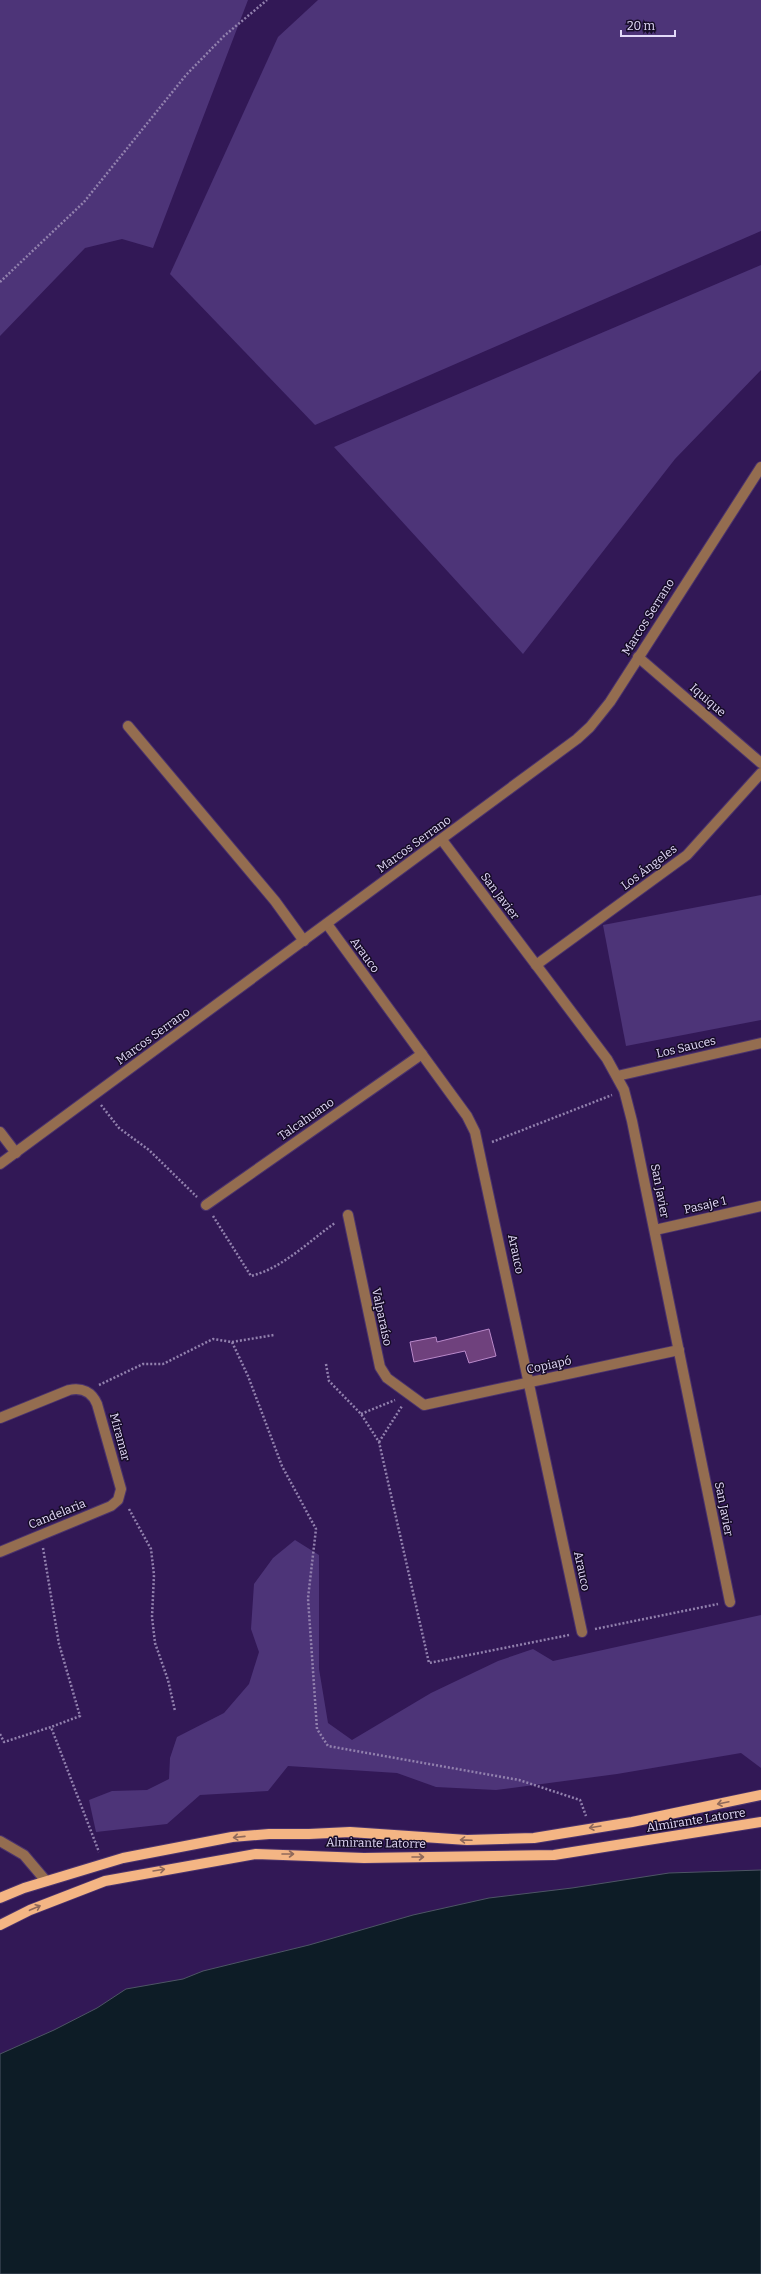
<svg xmlns="http://www.w3.org/2000/svg" width="761" height="2274" font-family="Bitter,serif">
  <style>
    .green { fill: #4d3478 }
    .water { fill: #0d1c26; stroke: #4d5565 }
    .building { fill: #6f417d; stroke: #ba89ca }
    .lines { fill: none; stroke-linecap: round; stroke-linejoin: round }
    .minor-casing { stroke: #4b336d; stroke-width: 12 }
    .major-casing { stroke: #4b336d; stroke-width: 12 }
    .path { stroke: #9281ae; stroke-width: 2.5; stroke-dasharray: 2 2; stroke-linecap: butt }
    .minor { stroke: #946d50; stroke-width: 10 }
    .major { stroke: #f4b584; stroke-width: 10 }
    .oneway { stroke: #90695a }
    .labels { text-anchor: middle; dominant-baseline: central; stroke-width: 3; stroke-linejoin: round; paint-order: stroke }
    .street-label { font-size: 12px; fill: #e3daf9; stroke: #160c27 }
  </style>
  <rect width="100%" height="100%" fill="#321856"/>
  <g class="green">
    <path d="M0,0h248l-95,248 -31,-9 -37,9 -85,88z"/>
    <path d="M318,0h443v231l-446,194 -145,-151 108,-237z"/>
    <path d="M761,265v105l-86,89 -152,195 -189,-207z"/>
    <path d="M761,895v125l-135,26 -23,-121z"/>
    <path d="M295,1540l24,15v114l9,54 24,17 79,-47 67,-32 35,-12 20,12 208,-46v153l-20,-15 -124,21 -121,16 -60,-3 -39,-14 -109,-7 -20,25 -68,4 -33,29 -71,8 -7,-32 23,-9 35,-1 22,-11 1,-21 7,-21 47,-24 25,-29 10,-32 -8,-23 3,-45 19,-26z"/>
  </g>
  <path class="water" d="M761,1870v404h-761v-220l54,-24 43,-22 29,-19 57,-10 20,-8 106,-26 104,-30 76,-17 83,-10 97,-15z"/>
  <path class="building" d="M489,1329l7,27 -27,7 -4,-12 -51,11 -4,-20 26,-5 1,5z"/>
  <g class="lines">
    <defs>
      <g id="minor">
        <path d="M638,657l123,106"/>
        <path d="M128,726l147,175 29,40"/>
        <path d="M442,840l165,219 17,31 8,31 98,481"/>
        <path d="M327,924l140,192 8,16 107,500"/>
        <path d="M536,965l151,-110 74,-82"/>
        <path d="M617,1076l144,-33"/>
        <path d="M0,1132l16,21"/>
        <path d="M0,1164l577,-425 13,-12 20,-25 151,-235"/>
        <path d="M206,1205l216,-151"/>
        <path d="M348,1215l32,152 7,11 37,27 255,-55"/>
        <path d="M655,1230l106,-24"/>
        <path d="M0,1418l69,-28c13,-3 23,2 28,14l24,85 -3,11 -7,6 -111,46"/>
        <path d="M0,1841l24,14 22,26"/>
      </g>
      <g id="major">
        <path d="M0,1898l24,-10 99,-30 109,-21 37,-3h40l41,-2 117,8 67,-2 98,-16 129,-27"/>
        <path d="M0,1925l30,-15 75,-29 151,-27 108,4 190,-3 207,-33"/>
      </g>
    </defs>
    <use href="#minor" class="minor-casing"/>
    <use href="#major" class="major-casing"/>
    <g class="path">
      <path d="M0,282l84,-80 102,-127 38,-39 43,-36"/>
      <path d="M101,1105l18,23 30,22 48,47"/>
      <path d="M492,1142l120,-47"/>
      <path d="M213,1216l38,60c32,-8 58,-35 84,-53"/>
      <path d="M232,1342l42,-7"/>
      <path d="M326,1364l3,17 32,33 18,28 50,221 140,-28"/>
      <path d="M99,1385l44,-21h20l50,-25 19,3 16,34 34,90 34,63 -8,69 9,131 11,17 191,34 61,20 6,16"/>
      <path d="M361,1414l34,-14"/>
      <path d="M379,1442l23,-36"/>
      <path d="M129,1509l22,40 3,26 -2,42 3,26 13,37 7,31"/>
      <path d="M43,1548l16,96 21,72 -29,11"/>
      <path d="M595,1629l123,-25"/>
      <path d="M0,1734l4,8 47,-15 48,125"/>
    </g>
    <use href="#minor" class="minor"/>
    <use href="#major" class="major"/>
  </g>
  <defs><path id="oneway-shaft" d="M-6 0H5M1.5-3L5.5 0L1.5 3" fill="none" stroke-width="1.6" stroke-linecap="round" stroke-linejoin="round"/></defs>
  <g class="oneway">
    <use href="#oneway-shaft" transform="translate(723 1803) rotate(168)"/>
    <use href="#oneway-shaft" transform="translate(595 1827) rotate(171)"/>
    <use href="#oneway-shaft" transform="translate(239 1837) rotate(174)"/>
    <use href="#oneway-shaft" transform="translate(466 1840) rotate(-178)"/>
    <use href="#oneway-shaft" transform="translate(288 1854)"/>
    <use href="#oneway-shaft" transform="translate(418 1857)"/>
    <use href="#oneway-shaft" transform="translate(159 1870) rotate(-9)"/>
    <use href="#oneway-shaft" transform="translate(35 1908) rotate(-23)"/>
  </g>
  <g class="labels">
    <g class="street-label">
      <text transform="translate(648 617) rotate(-58)">Marcos Serrano</text>
      <text transform="translate(708 700) rotate(41)">Iquique</text>
      <text transform="translate(414 844) rotate(-36)">Marcos Serrano</text>
      <text transform="translate(649 867) rotate(-37)">Los Ángeles</text>
      <text transform="translate(500 896) rotate(53)">San Javier</text>
      <text transform="translate(365 955) rotate(54)">Arauco</text>
      <text transform="translate(153 1036) rotate(-36)">Marcos Serrano</text>
      <text transform="translate(686 1047) rotate(-13)">Los Sauces</text>
      <text transform="translate(306 1119) rotate(-35)">Talcahuano</text>
      <text transform="translate(660 1191) rotate(79)">San Javier</text>
      <text transform="translate(705 1205) rotate(-13)">Pasaje 1</text>
      <text transform="translate(516 1254) rotate(78)">Arauco</text>
      <text transform="translate(382 1317) rotate(78)">Valparaíso</text>
      <text transform="translate(549 1365) rotate(-12)">Copiapó</text>
      <text transform="translate(120 1437) rotate(75)">Miramar</text>
      <text transform="translate(724 1509) rotate(79)">San Javier</text>
      <text transform="translate(57 1514) rotate(-22)">Candelaria</text>
      <text transform="translate(582 1571) rotate(78)">Arauco</text>
      <text transform="translate(696 1820) rotate(-9)">Almirante Latorre</text>
      <text transform="translate(376 1843) rotate(1)">Almirante Latorre</text>
    </g>
  </g>
  <path d="M621 30v6h54v-6" fill="none" stroke="#e3daf9" stroke-width="2"/>
  <text x="627" y="30" font-size="12" fill="#e3daf9" stroke="#160c27" stroke-width="3" paint-order="stroke">20 m</text>
</svg>
